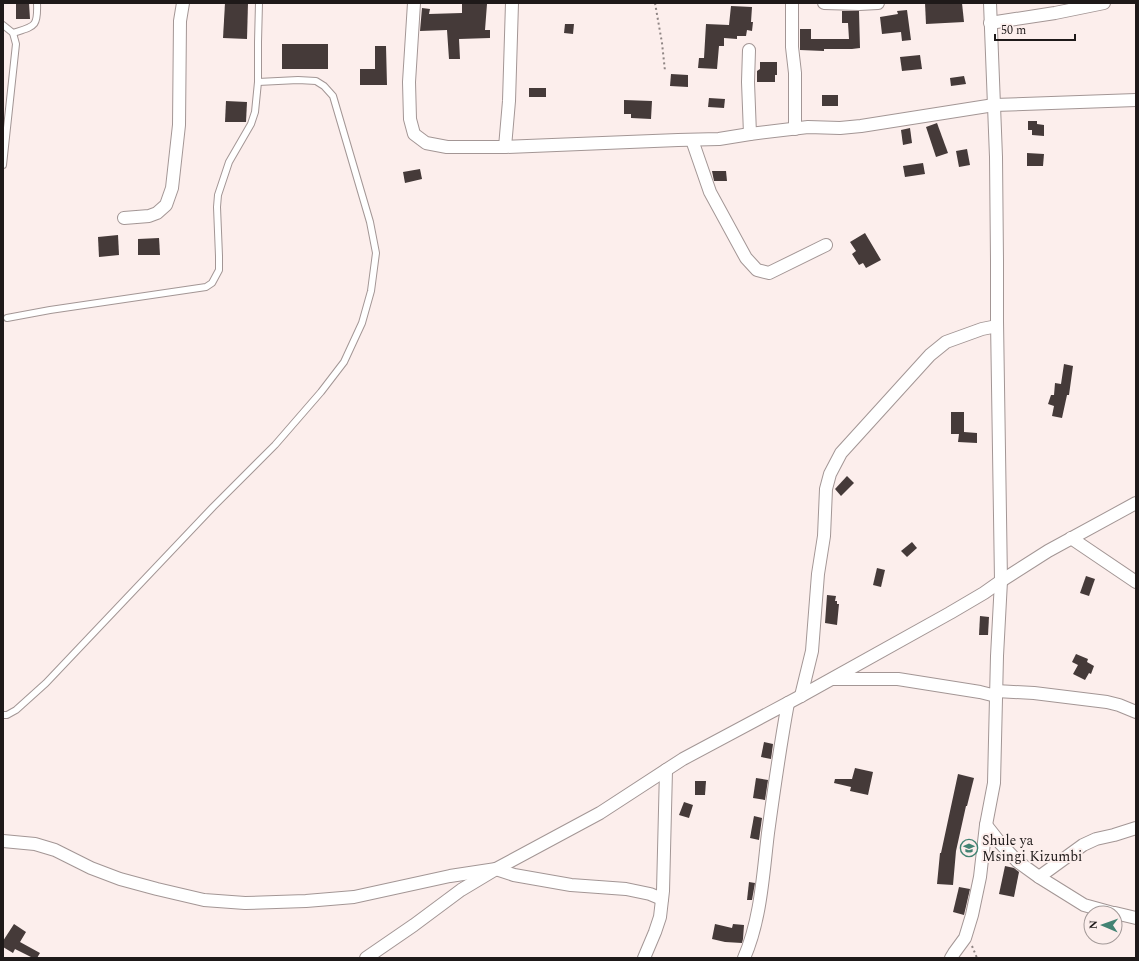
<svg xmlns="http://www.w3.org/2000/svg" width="1139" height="961" font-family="Spectral,serif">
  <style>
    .building { fill: #453a39 }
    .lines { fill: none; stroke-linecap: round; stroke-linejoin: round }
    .lane-casing { stroke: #a39695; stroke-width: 8 }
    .street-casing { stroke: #a39695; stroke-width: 14 }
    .path { stroke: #8f8584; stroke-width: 2; stroke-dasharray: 2 3; stroke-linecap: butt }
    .lane { stroke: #fff; stroke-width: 6 }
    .street { stroke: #fff; stroke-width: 12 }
    .labels { text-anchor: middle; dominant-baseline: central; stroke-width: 4; stroke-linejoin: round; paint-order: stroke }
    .poi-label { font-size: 14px; fill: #1e1919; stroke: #fceeec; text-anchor: start }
  </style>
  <rect width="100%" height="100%" fill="#fceeec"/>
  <g class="building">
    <path d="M16,3h13l1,16h-14z"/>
    <path d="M225,3h23l-1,36 -24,-1z"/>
    <path d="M462,3l25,1 -2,26h5v8l-31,1 1,20h-11l-2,-29 -27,1 2,-23 8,1 -1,5 33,-1z"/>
    <path d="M925,3h37l2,19 -38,2z"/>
    <path d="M731,6l21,1 -1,15h2l-1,9 -5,-1 -1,6h-9v3l-13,-1v8h-5l-2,23 -19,-1 1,-10h5l2,-34 23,1z"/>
    <path d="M907,10l4,30 -9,1 -1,-9 -19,2 -2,-17 18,-3 -1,-3z"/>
    <path d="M842,11h17l1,37 -8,1h-28v2l-24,-1v-21h11v10h38l-1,-16h-6z"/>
    <path d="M565,24h9l-1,10 -9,-1z"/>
    <rect x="282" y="44" width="46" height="25"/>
    <path d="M375,46h11l1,39h-27v-16h15z"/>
    <path d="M920,55l2,14 -20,2 -2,-14z"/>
    <path d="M760,62h17v13h-2v7h-18v-11l3,-2z"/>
    <path d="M671,74l17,1v12l-18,-1z"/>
    <path d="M964,76l2,8 -15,2 -1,-8z"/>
    <rect x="529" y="88" width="17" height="9"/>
    <rect x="822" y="95" width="16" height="11"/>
    <path d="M709,98l16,1 -1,9 -16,-1z"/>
    <path d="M624,100l28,1 -1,18 -20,-1v-4h-7z"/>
    <path d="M226,101l21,1 -1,20h-21z"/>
    <path d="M1028,121h9v3l7,1v11l-12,-1v-5h-4z"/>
    <path d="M937,123l11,30 -12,4 -10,-30z"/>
    <path d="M910,128l2,15 -9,2 -2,-15z"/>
    <path d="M967,149l3,16 -11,2 -3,-16z"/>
    <path d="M1027,153l17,1 -1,12h-16z"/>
    <path d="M923,163l2,11 -20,3 -2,-11z"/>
    <path d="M420,169l2,10 -17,4 -2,-11z"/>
    <path d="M712,171h14l1,10h-13z"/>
    <path d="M865,233l16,27 -15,8 -3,-5 -4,2 -7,-11 4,-3 -6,-9z"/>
    <path d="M118,235l1,20 -20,2 -1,-20z"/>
    <path d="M159,238l1,17h-22v-16z"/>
    <path d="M1064,364l9,2 -4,29h-2l-5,23 -10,-2 2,-10 -6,-2 3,-9h3l1,-12 6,1z"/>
    <path d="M951,412h13v20l13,1v10l-19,-1 1,-8h-8z"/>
    <path d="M847,476l7,7 -13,13 -6,-7z"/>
    <path d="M912,542l5,6 -10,9 -6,-6z"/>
    <path d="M877,568l8,2 -4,17 -8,-2z"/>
    <path d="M1086,576l9,3 -6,17 -9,-3z"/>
    <path d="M827,595l9,1 -1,5h2v3h2l-2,21 -12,-2z"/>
    <path d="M980,616l9,1 -1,18h-9z"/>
    <path d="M1076,654l12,5 -1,3 7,4 -3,8 -2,-1 -4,7 -12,-6 5,-9 -6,-3z"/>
    <path d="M764,742l9,2 -2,15 -10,-2z"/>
    <path d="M855,768l18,4 -5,23 -18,-4 1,-4 -17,-4 1,-4h17z"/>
    <path d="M958,774l16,4 -7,28h-1l-10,45 -3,34 -16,-1 3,-31h1z"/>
    <path d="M756,778l12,2 -3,20 -12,-2z"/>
    <path d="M695,781h11l-1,14h-10z"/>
    <path d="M684,802l9,3 -4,13 -10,-3z"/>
    <path d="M754,816l8,2 -3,22 -9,-2z"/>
    <path d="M1005,866l9,2 5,4 -5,25 -15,-3z"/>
    <path d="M749,882l6,1 -3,17h-5z"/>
    <path d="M959,887l11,2 -6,26 -11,-3z"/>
    <path d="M14,924l12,8 -6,10 20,11 -3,5h-4l-18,-9 -2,4 -10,-6v-6z"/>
    <path d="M715,924l17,4 1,-4 11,1 -1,14 -1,4 -17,-1 -13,-3z"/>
  </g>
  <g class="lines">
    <defs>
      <g id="lane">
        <path d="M3,25l10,8 3,11 -13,121"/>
        <path d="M13,33c22,-7 25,-6 24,-30"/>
        <path d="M7,318l43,-8 156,-23 6,-4 7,-13v-14l-2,-49 1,-12 11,-33 22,-38 4,-12 3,-30v-40l1,-39"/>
        <path d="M3,715h4l9,-5 30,-27 167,-176 62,-62 46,-53 23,-30 18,-39 9,-32 5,-38 -6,-31 -37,-126 -9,-10 -8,-5 -18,-1 -40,2"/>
      </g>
      <g id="street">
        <path d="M414,3l-5,79 1,37 4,15 12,9 21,4h58l173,-7 41,-1 31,-5 58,-7 32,1 21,-2 133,-21 142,-5"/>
        <path d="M792,3v44l3,26v56"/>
        <path d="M824,3l35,1 19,-1"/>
        <path d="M990,23l65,-10 49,-10"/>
        <path d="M749,50l-1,32 2,52"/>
        <path d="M692,140l18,52 36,66 11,12 12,3 57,-28"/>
        <path d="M505,147l4,-46 3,-98"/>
        <path d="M124,218l25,-2 8,-3 9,-8 6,-17 7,-63 1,-104 3,-18"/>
        <path d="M1071,538l65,44"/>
        <path d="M833,679h65l82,13 16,4"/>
        <path d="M996,691l38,2 73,9 12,3 17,7"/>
        <path d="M801,696l11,-45 6,-77 6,-38 2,-47 4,-15 11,-21 89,-98 16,-13 36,-13 15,-3"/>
        <path d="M986,825l15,19 16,17 22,16 45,28 29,8"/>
        <path d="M3,841l32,3 20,6 36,18 29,11 37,10 47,11 41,3 61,-2 48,-4 96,-21 46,-7 18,6 57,10 55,4 24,5 12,5"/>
        <path d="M1039,877l44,-32 13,-6 18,-4 22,-7"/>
        <path d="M1115,913l21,5"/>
        <path d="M366,958l48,-33 47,-35 35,-21 104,-56 83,-54 118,-63 149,-83 34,-20 17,-12 47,-30 88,-48"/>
        <path d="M644,958l11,-26 5,-15 3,-26 3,-121"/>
        <path d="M744,958c17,-39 19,-84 24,-125 6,-44 12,-87 20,-130"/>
        <path d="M951,958l3,-5 11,-15 7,-23 8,-38 6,-52 8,-42 3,-127 4,-75 -4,-260v-61l-1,-103 -6,-154"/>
      </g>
    </defs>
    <use href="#lane" class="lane-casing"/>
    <use href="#street" class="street-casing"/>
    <g class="path">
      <path d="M655,3l7,40 3,28"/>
      <path d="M972,946l5,12"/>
    </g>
    <use href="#lane" class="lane"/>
    <use href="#street" class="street"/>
  </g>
  <defs>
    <symbol id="school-ring" viewBox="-11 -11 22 22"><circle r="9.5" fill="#fceeec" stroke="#428373" stroke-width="1.5"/><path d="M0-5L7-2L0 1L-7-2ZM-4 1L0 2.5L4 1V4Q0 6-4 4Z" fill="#428373"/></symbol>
  </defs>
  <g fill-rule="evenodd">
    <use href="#school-ring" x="959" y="838" width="20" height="20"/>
  </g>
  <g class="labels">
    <g class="poi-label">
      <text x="982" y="840">Shule ya<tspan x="982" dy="16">Msingi Kizumbi</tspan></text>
    </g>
  </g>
  <rect width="1139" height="961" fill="none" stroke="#1e1919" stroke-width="8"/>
  <g transform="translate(1103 925) rotate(272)"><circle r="19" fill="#fceeec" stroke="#a39998"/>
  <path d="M0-3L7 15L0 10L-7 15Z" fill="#428373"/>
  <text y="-6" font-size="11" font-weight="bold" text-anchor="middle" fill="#1e1919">N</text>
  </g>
  <path d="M995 34v6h80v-6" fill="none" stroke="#1e1919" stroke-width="2"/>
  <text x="1001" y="34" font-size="12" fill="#1e1919" stroke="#fceeec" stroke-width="3" paint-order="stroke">50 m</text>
</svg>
